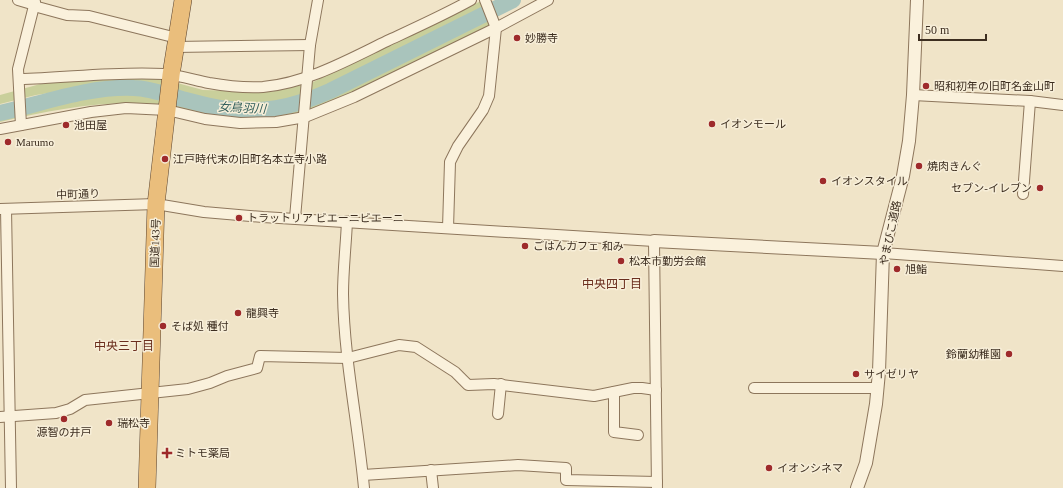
<svg xmlns="http://www.w3.org/2000/svg" width="1063" height="488" font-family="'Times New Roman','Noto Sans JP',serif">
  <style>
    .green { fill: #c9cf9b }
    .lines { fill: none; stroke-linecap: round; stroke-linejoin: round }
    .river { stroke: #a9c4bc; stroke-width: 16 }
    .minor-casing { stroke: #8d765c; stroke-width: 12 }
    .tertiary-casing { stroke: #8d765c; stroke-width: 14 }
    .trunk-casing { stroke: #5b4430; stroke-width: 18 }
    .minor { stroke: #faf1dc; stroke-width: 10 }
    .tertiary { stroke: #faf1dc; stroke-width: 12 }
    .trunk { stroke: #eabe7c; stroke-width: 17 }
    .poi-dot { fill: #9e2a2b; stroke: #f7eed8; stroke-width: 1.5 }
    .labels { text-anchor: middle; dominant-baseline: central; stroke-width: 3; stroke-linejoin: round; paint-order: stroke }
    .poi-label { font-size: 11px; fill: #3d2e20; stroke: #f7eed8; text-anchor: start }
    .street-label { font-size: 11px; fill: #3d2e20; stroke: #f7eed8 }
    .water-label { font-size: 12px; font-style: italic; fill: #2f5d5a; stroke: #f7eed8 }
    .neighbourhood-label { font-size: 12px; fill: #6b2e1e; stroke: #f7eed8 }
  </style>
  <rect width="100%" height="100%" fill="#f0e4c8"/>
  <g class="green">
    <path d="M481,1l6,10 -184,89 -31,7 -26,1 -26,-3 -37,-10 -17,-7 -44,-6 -86,13 -36,9v-9l44,-12 40,-4 75,-1 44,12 67,2 41,-9z"/>
    <path d="M488,15l4,9 -4,2c-31,15 -62,30 -93,45 -40,20 -81,42 -126,47 -21,2 -43,0 -63,-3 -17,-3 -34,-9 -51,-11 -50,-4 -105,6 -155,18v-7l36,-10 64,-12 34,-2 24,8 14,1 46,11 32,2 31,-2 17,-5 39,-17z"/>
  </g>
  <g class="lines">
    <path class="river" d="M0,113c44,-10 89,-27 134,-25 14,0 34,7 48,11 12,3 25,7 38,9 41,6 72,0 110,-17l183,-91"/>
    <defs>
      <g id="minor">
        <path d="M18,0l17,5"/>
        <path d="M34,6l33,9 22,1 88,22"/>
        <path d="M175,47l135,-2"/>
        <path d="M19,79c48,-1 97,-8 145,-5 15,1 30,6 45,9 17,3 36,5 54,4 44,-4 85,-27 124,-46 28,-13 57,-26 84,-41"/>
        <path d="M913,95l117,6 33,4"/>
        <path d="M21,125l-3,-56 17,-67"/>
        <path d="M0,129l91,-17 35,-4 41,2 38,9 35,4 36,-1 29,-5 49,-20 142,-69 52,-28"/>
        <path d="M1023,194l7,-93"/>
        <path d="M0,209l156,-5 48,8 59,5 391,24 3,247"/>
        <path d="M6,209l5,279"/>
        <path d="M295,218l15,-173 8,-45"/>
        <path d="M347,221c-1,24 -4,49 -4,73 1,65 15,129 21,194"/>
        <path d="M448,228l2,-66 8,-16 25,-36 6,-14 7,-68 -11,-28"/>
        <path d="M883,253l180,13"/>
        <path d="M754,388h123"/>
        <path d="M614,392v40l24,3"/>
        <path d="M498,414l3,-30"/>
        <path d="M0,417l56,-4 14,-4 15,-9 103,-11 22,-6 17,-7 30,-8 3,-12 88,2 51,-13 17,2 39,25 13,13 26,-1 100,12 39,-8h9l14,2"/>
        <path d="M431,470l2,18"/>
        <path d="M363,475l155,-10 48,3v12l91,2"/>
      </g>
      <g id="tertiary">
        <path d="M654,241l229,12"/>
        <path d="M857,488l9,-25 10,-59 3,-32 4,-119 20,-77 6,-35 4,-46 4,-95"/>
      </g>
      <path id="trunk" d="M147,488l9,-284 15,-129 12,-75"/>
    </defs>
    <use href="#minor" class="minor-casing"/>
    <use href="#tertiary" class="tertiary-casing"/>
    <use href="#trunk" class="trunk-casing"/>
    <use href="#minor" class="minor"/>
    <use href="#tertiary" class="tertiary"/>
    <use href="#trunk" class="trunk"/>
  </g>
  <g class="poi-dot">
    <circle cx="517" cy="38" r="4"/>
    <circle cx="926" cy="86" r="4"/>
    <circle cx="712" cy="124" r="4"/>
    <circle cx="66" cy="125" r="4"/>
    <circle cx="8" cy="142" r="4"/>
    <circle cx="165" cy="159" r="4"/>
    <circle cx="919" cy="166" r="4"/>
    <circle cx="823" cy="181" r="4"/>
    <circle cx="1040" cy="188" r="4"/>
    <circle cx="239" cy="218" r="4"/>
    <circle cx="525" cy="246" r="4"/>
    <circle cx="621" cy="261" r="4"/>
    <circle cx="897" cy="269" r="4"/>
    <circle cx="238" cy="313" r="4"/>
    <circle cx="163" cy="326" r="4"/>
    <circle cx="1009" cy="354" r="4"/>
    <circle cx="856" cy="374" r="4"/>
    <circle cx="64" cy="419" r="4"/>
    <circle cx="109" cy="423" r="4"/>
    <path d="M165 447h4v4h4v4h-4v4h-4v-4h-4v-4h4z"/>
    <circle cx="769" cy="468" r="4"/>
  </g>
  <g class="labels">
    <g class="poi-label">
      <text x="525" y="38">妙勝寺</text>
      <text x="934" y="86">昭和初年の旧町名金山町</text>
      <text x="720" y="124">イオンモール</text>
      <text x="74" y="125">池田屋</text>
      <text x="16" y="142">Marumo</text>
      <text x="173" y="159">江戸時代末の旧町名本立寺小路</text>
      <text x="927" y="166">焼肉きんぐ</text>
      <text x="831" y="181">イオンスタイル</text>
      <text x="1032" y="188" text-anchor="end">セブン-イレブン</text>
      <text x="247" y="218">トラットリア ビエーニビエーニ</text>
      <text x="533" y="246">ごはんカフェ 和み</text>
      <text x="629" y="261">松本市勤労会館</text>
      <text x="905" y="269">旭鮨</text>
      <text x="246" y="313">龍興寺</text>
      <text x="171" y="326">そば処 種付</text>
      <text x="1001" y="354" text-anchor="end">鈴蘭幼稚園</text>
      <text x="864" y="374">サイゼリヤ</text>
      <text x="117" y="423">瑞松寺</text>
      <text x="64" y="432" text-anchor="middle">源智の井戸</text>
      <text x="175" y="453">ミトモ薬局</text>
      <text x="777" y="468">イオンシネマ</text>
    </g>
    <g class="street-label">
      <text transform="translate(78 194) rotate(-2)">中町通り</text>
      <text transform="translate(890 233) rotate(-78)">やまびこ道路</text>
      <text transform="translate(155 243) rotate(-88)">国道143号</text>
    </g>
    <g class="water-label">
      <text transform="translate(242 108) rotate(3)">女鳥羽川</text>
    </g>
    <g class="neighbourhood-label">
      <text x="612" y="284">中央四丁目</text>
      <text x="124" y="346">中央三丁目</text>
    </g>
  </g>
  <path d="M919 34v6h67v-6" fill="none" stroke="#3d2e20" stroke-width="2"/>
  <text x="925" y="34" font-size="12" fill="#3d2e20" stroke="#f7eed8" stroke-width="3" paint-order="stroke">50 m</text>
</svg>
